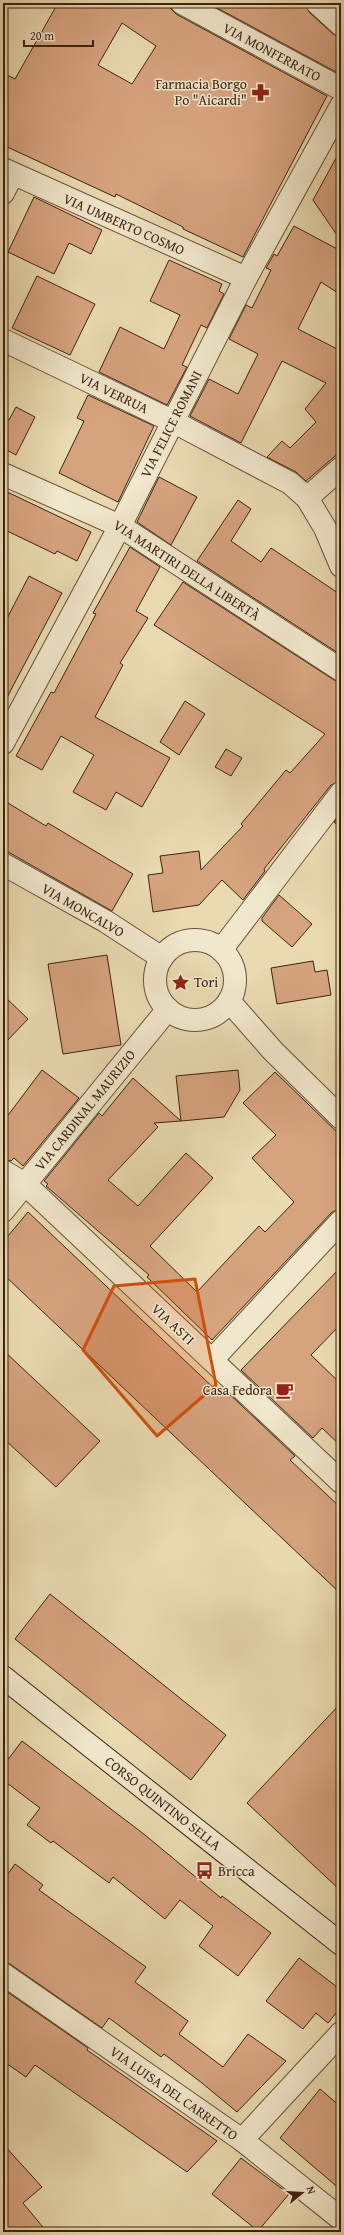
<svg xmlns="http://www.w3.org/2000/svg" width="344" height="2235" font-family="'Gentium Book Plus',serif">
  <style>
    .building { fill: #d6a37f; stroke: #3d2313; fill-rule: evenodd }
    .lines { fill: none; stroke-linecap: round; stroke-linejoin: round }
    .street-casing { stroke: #68513a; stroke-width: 24 }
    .secondary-casing { stroke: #3d2313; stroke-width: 24 }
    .street { stroke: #f1e7cc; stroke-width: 22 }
    .secondary { stroke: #f1e7cc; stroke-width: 22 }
    .marked { fill: #ce510d; fill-opacity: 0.2; stroke: #ce510d; stroke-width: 3; stroke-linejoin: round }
    .labels { text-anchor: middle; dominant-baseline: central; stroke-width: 3; stroke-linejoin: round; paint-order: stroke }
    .street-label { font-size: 14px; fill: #3d2313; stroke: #f1e7cc }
    .poi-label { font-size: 14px; fill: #3d2313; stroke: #f1e7cc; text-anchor: end }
  </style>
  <rect width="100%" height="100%" fill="#eadab1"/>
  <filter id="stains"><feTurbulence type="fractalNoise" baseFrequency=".005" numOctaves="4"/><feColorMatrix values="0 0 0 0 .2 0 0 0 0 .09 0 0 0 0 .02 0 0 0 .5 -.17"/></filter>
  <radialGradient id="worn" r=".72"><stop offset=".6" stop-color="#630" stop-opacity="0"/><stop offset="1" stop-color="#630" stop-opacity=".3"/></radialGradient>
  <g class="building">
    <path d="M58,3h112l1,6 5,5 151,82 -84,161 -60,-28v-2l-67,-33 -1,3 -112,-52v-72l12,6zM122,23l34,23 -24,38 -34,-19z"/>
    <path d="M208,3h97l4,9 24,22 8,3v27l-5,8z"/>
    <path d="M341,149v92l-28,-41z"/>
    <path d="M34,197l68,33 -11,24 -22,-11 -15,31 -46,-22z"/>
    <path d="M294,226l47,25v44l-20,-13 -23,47 43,22v100l-35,30 -10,-9 -29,-15 15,-16 8,7 26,-26 -11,-13 21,-26 -44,-22 -41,82 -51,-27 19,-37 29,15 20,-40 -29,-15 17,-34 6,3 19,-38 -5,-2 8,-14 3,2z"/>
    <path d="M169,260l53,24 -3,7 5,3 -17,34 -6,-3 -19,40 5,2 -20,38 -68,-33 21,-45 44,22 16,-34 -30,-14z"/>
    <path d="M37,276l58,28 -25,51 -58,-27z"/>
    <path d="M88,395l66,31 -36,76 -59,-29 25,-52 -7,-3z"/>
    <path d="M16,407l19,10 -19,38 -13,-7v-31l6,3z"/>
    <path d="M159,477l38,20 -26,48 -34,-23z"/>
    <path d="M3,490l88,42 -14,29 -20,-10 -2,3 -52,-25z"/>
    <path d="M238,500l13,9 -20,32 30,21 10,-14 70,47v60l-144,-94z"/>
    <path d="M130,547l30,20 -24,44 12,7 -28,45 3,2 -28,52 75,41 -28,49 -26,-15 -10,18 -33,-18 21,-37 -33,-19 -19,34 -26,-14 35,-64 3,1 42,-79 -3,-1z"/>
    <path d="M29,576l33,17 -59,112v-79z"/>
    <path d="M183,582l151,98 7,2v99l-10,4 -67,84 1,2 -22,29 -21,-20 -23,25 -46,7 -5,-37 15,-2 -3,-17 39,-5 2,19 42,-44 -2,-2 45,-54 4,3 35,-39 -171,-109z"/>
    <path d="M185,701l20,13 -26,41 -19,-13z"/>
    <path d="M226,749l16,9 -11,18 -16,-9z"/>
    <path d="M3,800l43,26 2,-3 85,51 -21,37 -109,-62z"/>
    <path d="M341,814v15l-7,-7z"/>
    <path d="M279,895l33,29 -20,23 -30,-26v-3z"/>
    <path d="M107,955l14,90 -58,9 -15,-90z"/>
    <path d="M313,961l2,11 12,-2 4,25 -54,9 -6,-36z"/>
    <path d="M3,995l25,24 -25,26z"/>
    <path d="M42,1070l37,28 -56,68 -9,-8 -3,3 -8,-2v-37z"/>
    <path d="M238,1070l2,20 -16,27 -43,4 -5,-45z"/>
    <path d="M275,1072l66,64v73l-9,3 -120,128 -65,-63 2,-2 -103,-89 2,-2 -4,-3 55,-68 3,3 31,-38 48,43 -27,2 4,4 -50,53 30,26 48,-53 27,25 -63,68 47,46 62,-66 6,6 29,-30 -42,-44 24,-23 -33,-32z"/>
    <path d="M28,1212l191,181 4,-5 72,68 -5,4 51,48v86l-338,-320v-32z"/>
    <path d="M341,1267v57l-30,31 30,29v62l-19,-18 -9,10 -72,-68z"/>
    <path d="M3,1350l97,91 -44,46 -53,-49z"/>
    <path d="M50,1594l176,141 -35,45 -176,-141z"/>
    <path d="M341,1703v188l-94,-88z"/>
    <path d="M22,1741l123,94 76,63 1,-2 49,37 -33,43 -39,-30 14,-20 -33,-26 -15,19 -52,-42 -4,6 -56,-42 -2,2 -24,-18 13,-17 -37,-28v-14z"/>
    <path d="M15,1864l28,21 -4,5 107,77 -11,15 53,39 -9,13 44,33 25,-33 38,27 -49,51 -35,-29 -38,-29 -3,3 -52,-39 -7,10 -92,-64 -7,-2v-81z"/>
    <path d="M299,1958l42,32v17l-13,16 -12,-10 -13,16 -37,-28z"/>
    <path d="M3,1989l85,59 -1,2 130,91 -30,31 -152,-107 -9,12 -23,-16z"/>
    <path d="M320,2089l21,18v83l-61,-52z"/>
    <path d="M3,2144l39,43 -19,16 24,29h-44z"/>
    <path d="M241,2158l48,36 -31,37 -46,-37z"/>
  </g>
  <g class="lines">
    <defs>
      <g id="street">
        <path d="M182,3l159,86"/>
        <path d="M317,3l24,22"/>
        <path d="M3,169l243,109"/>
        <path d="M3,193l10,-19"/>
        <path d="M3,340l169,81 118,62 17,15 18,30 16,38"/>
        <path d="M3,474l117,52 221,144"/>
        <path d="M307,498l34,-30"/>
        <path d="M3,743l117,-217 126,-248 95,-172"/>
        <path d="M3,864l102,57 57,37"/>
        <circle cx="195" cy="980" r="40"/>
        <path d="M221,950l120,-157"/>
        <path d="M229,1001l44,50 68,67"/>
        <path d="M3,1171l22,13 316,298"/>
        <path d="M3,1211l165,-202"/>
        <path d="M212,1360l129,-139"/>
        <path d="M3,1974l239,166 99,79"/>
        <path d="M242,2140l99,-107"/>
      </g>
      <path id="secondary" d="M3,1677l338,267"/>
    </defs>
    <use href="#street" class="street-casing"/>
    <use href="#secondary" class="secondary-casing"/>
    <use href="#street" class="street"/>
    <use href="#secondary" class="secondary"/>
  </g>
  <path class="marked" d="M195,1279l21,106 -59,51 -74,-86 31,-64z"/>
  <defs>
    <symbol id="pharmacy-bare" viewBox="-9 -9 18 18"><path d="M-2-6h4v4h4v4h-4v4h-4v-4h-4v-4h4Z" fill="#8f2418" stroke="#f1e7cc" stroke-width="2.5" paint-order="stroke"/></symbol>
    <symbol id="sight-bare" viewBox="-9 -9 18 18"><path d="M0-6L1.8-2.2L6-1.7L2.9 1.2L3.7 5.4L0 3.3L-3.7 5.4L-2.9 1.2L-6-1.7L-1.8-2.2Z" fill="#8f2418" stroke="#f1e7cc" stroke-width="2.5" paint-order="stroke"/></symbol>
    <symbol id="cafe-bare" viewBox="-9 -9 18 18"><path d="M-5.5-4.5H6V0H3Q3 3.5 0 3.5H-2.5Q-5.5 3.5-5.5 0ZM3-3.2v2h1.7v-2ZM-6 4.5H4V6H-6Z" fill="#8f2418" stroke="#f1e7cc" stroke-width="2.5" paint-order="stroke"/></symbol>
    <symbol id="bus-bare" viewBox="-9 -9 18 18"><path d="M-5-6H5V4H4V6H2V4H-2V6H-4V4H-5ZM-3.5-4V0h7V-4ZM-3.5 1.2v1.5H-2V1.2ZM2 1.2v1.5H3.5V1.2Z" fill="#8f2418" stroke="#f1e7cc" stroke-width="2.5" paint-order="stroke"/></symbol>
  </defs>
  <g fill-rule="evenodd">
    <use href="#pharmacy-bare" x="248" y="80" width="25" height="25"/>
    <use href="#sight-bare" x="168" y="970" width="25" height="25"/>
    <use href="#cafe-bare" x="272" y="1378" width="25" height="25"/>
    <use href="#bus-bare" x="192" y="1858" width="25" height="25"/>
  </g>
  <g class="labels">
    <g class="street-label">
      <text transform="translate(272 52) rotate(28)">VIA MONFERRATO</text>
      <text transform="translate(124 224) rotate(24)">VIA UMBERTO COSMO</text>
      <text transform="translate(114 393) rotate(26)">VIA VERRUA</text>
      <text transform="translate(171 424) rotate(-63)">VIA FELICE ROMANI</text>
      <text transform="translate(187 570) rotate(33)">VIA MARTIRI DELLA LIBERTÀ</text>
      <text transform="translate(83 910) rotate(30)">VIA MONCALVO</text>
      <text transform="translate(85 1110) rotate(-51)">VIA CARDINAL MAURIZIO</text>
      <text transform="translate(173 1324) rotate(43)">VIA ASTI</text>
      <text transform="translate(163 1803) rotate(38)">CORSO QUINTINO SELLA</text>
      <text transform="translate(174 2093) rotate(35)">VIA LUISA DEL CARRETTO</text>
    </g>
    <g class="poi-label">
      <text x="247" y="84">Farmacia Borgo<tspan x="247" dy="16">Po "Aicardi"</tspan></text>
      <text x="194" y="982" text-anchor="start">Tori</text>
      <text x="272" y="1390">Casa Fedora</text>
      <text x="218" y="1871" text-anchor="start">Bricca</text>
    </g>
  </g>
  <rect width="344" height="2235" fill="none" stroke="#eadab1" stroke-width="16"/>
  <rect x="4" y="4" width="336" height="2227" fill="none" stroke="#3d2313" stroke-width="2"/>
  <rect x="8" y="8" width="328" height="2219" fill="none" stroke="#3d2313"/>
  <g transform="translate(302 2193) rotate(72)" stroke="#f1e7cc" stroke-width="3" paint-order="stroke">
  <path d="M0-3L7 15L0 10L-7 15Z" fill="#3d2313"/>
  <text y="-6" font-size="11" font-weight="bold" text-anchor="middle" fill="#3d2313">N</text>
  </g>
  <path d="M24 40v6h69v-6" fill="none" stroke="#3d2313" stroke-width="2"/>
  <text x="30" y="40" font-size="12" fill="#3d2313" stroke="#f1e7cc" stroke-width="3" paint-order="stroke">20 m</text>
  <rect width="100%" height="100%" filter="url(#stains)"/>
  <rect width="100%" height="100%" fill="url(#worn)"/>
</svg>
